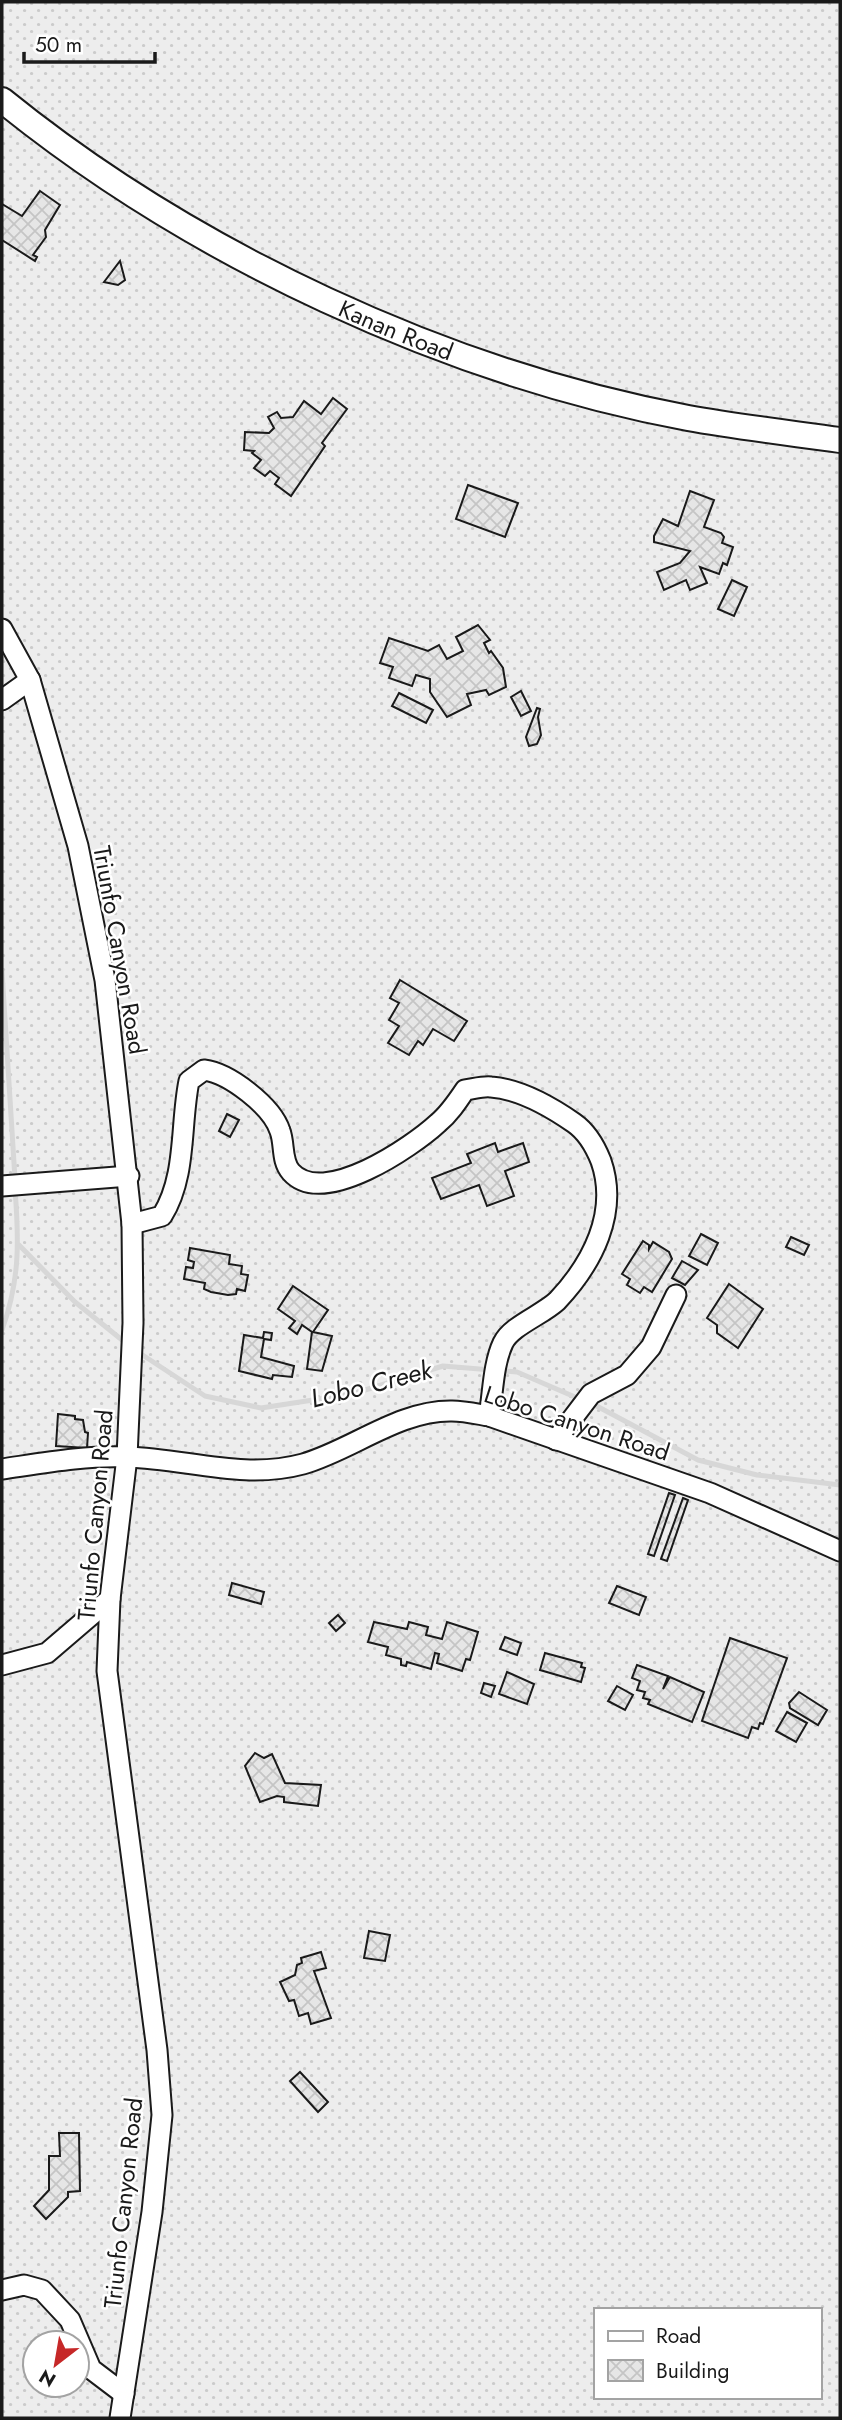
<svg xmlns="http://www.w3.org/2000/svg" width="842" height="2420" font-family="Jost,sans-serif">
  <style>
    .grass { fill: url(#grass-dots); stroke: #6a6a6a; stroke-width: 2; fill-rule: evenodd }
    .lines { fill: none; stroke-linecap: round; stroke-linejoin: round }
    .stream { stroke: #d7d7d7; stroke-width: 5 }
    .building { fill: url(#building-cross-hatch); stroke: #1a1a1a; stroke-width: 2 }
    .minor-casing { stroke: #1a1a1a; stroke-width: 23 }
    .major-casing { stroke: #1a1a1a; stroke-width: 28 }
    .minor { stroke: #fff; stroke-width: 19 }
    .major { stroke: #fff; stroke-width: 24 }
    .labels { text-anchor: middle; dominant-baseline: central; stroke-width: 5; stroke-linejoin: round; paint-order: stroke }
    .street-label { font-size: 24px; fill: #1a1a1a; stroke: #fff }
    .water-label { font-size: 26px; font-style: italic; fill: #1a1a1a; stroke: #fff }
  </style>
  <defs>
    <pattern id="grass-dots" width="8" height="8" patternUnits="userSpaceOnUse" patternTransform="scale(1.75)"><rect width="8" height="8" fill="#ededed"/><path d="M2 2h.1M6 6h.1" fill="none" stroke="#cbcbcb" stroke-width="1.8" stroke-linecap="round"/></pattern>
    <pattern id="building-cross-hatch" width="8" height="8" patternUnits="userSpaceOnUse" patternTransform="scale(1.75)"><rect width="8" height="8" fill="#e6e6e6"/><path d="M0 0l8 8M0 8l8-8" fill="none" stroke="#c5c5c5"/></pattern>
  </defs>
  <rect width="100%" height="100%" fill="#fff"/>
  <path class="grass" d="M2,2h838v2416h-838zM595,2310h224v87h-224zM35,2343h42v42h-42z"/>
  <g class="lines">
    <g class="stream">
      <path d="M2,971l13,208"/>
      <path d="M19,1245l56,57 52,42"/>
      <path d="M2,1330c18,-50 17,-89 13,-141"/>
      <path d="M138,1352l67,44 56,12 91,-14 91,-28 74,6 65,28"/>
      <path d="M591,1403l107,57 59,15 83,10"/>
    </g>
  </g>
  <g class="building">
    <path d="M40,191l20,14 -15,25 1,7 -13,18 4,2 -2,4 -33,-21v-36l20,12z"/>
    <path d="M120,261l5,19 -7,5 -14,-3z"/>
    <path d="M333,398l14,11 -25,34 3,3 -34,50 -16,-12 4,-6 -9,-7 -5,5 -11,-8 7,-8 -9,-7 2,-2 -10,-1 1,-18 24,1 5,-5 -6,-11 9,-5 4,6 12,-1 11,-16 17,13z"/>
    <path d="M468,485l50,18 -13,34 -49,-18z"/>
    <path d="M690,491l24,9 -10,27 17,6 3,4 -2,6 11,4 -6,18 -4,-2 -4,11 -19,-7 7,16 -17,7 -4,-10 -22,10 -7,-18 23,-9 10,-12 -36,-9v-6l9,-17 15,7z"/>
    <path d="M732,580l15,7 -13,29 -16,-7z"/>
    <path d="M478,625l12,15 -6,3 5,10 2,-2 12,17 3,19 -17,8 -3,-5 -19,4 4,11 -24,12 -17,-25v-13l-14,-4 -4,11 -23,-8 4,-11 -13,-4 9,-25 39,13 11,-6 8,14 16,-8 -7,-14z"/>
    <path d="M521,691l10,20 -10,5 -10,-19z"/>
    <path d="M399,693l34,17 -7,13 -34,-17z"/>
    <path d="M537,708l3,1 -2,8 3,18 -4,9 -8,2 -3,-9z"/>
    <path d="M400,980l67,41 -13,20 -21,-12 -10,16 -5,-4 -9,14 -21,-12 11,-17 -10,-6 10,-17 -9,-5z"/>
    <path d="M227,1114l12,6 -9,17 -11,-6z"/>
    <path d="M495,1143l3,9 25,-9 6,19 -24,9 9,25 -27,10 -8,-21 -38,14 -9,-21 39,-15 -4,-9z"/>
    <path d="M701,1234l17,9 -11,22 -18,-9z"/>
    <path d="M791,1237l18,8 -5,10 -18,-8z"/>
    <path d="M643,1241l6,4v4l4,-7 16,10 3,7 -20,33 -8,-5 -4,6 -13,-8 3,-6 -8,-5z"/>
    <path d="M190,1248l40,7 -1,9 13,2 -1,8 7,1 -3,16 -8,-2 -1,5 -8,1 -17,-3 -7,-3 1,-6 -21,-4 2,-12 7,1 1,-6 -6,-2z"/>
    <path d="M682,1261l16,9 -13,15 -13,-7z"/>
    <path d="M729,1284l34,25 -25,39 -21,-15v-8l-10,-7z"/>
    <path d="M293,1286l35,24 -15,22 19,4 -10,35 -15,-2 5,-37 -10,-7 -5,9 -8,-6 6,-7 -17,-12z"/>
    <path d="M264,1332l8,1 -1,7 -7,-1 -3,18 33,9 -2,11 -19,-2 -1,4 -33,-8 5,-36 19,3z"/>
    <path d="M58,1414l17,2v3l8,1 2,12 3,1 -1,15 -31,-2z"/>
    <path d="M669,1493l6,2 -21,61 -6,-2z"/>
    <path d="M683,1498l5,2 -21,61 -6,-2z"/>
    <path d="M232,1583l32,9 -3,12 -32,-9z"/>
    <path d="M617,1586l29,11 -7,18 -30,-12z"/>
    <path d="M338,1615l7,8 -9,8 -7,-8z"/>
    <path d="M374,1622l33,7 2,-7 19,5 -2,8 16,4 5,-17 31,10 -8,28 -4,-1 -4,12 -25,-8 2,-9 -4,-1 -4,16 -24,-7 -1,4 -5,-1v-6l-15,-4 2,-8 -20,-5z"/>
    <path d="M505,1637l16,6 -4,12 -17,-6z"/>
    <path d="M730,1638l57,20 -24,66 -3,-1 -2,6 -6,-2 -4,11 -46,-17z"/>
    <path d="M545,1653l37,10 -1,4 4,1 -4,14 -41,-12z"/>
    <path d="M637,1665l31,11 -5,13 7,-12 34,15 -12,30 -44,-18 2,-4 -7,-2 2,-6 -8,-2 3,-9 -8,-3z"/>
    <path d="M507,1672l27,12 -7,20 -28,-10z"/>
    <path d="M484,1683l11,3 -4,11 -10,-4z"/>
    <path d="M617,1686l16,9 -8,15 -17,-9z"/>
    <path d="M799,1692l28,18 -9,15 -28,-17 -1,-5z"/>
    <path d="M787,1712l20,11 -11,19 -20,-11z"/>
    <path d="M255,1753l9,5 8,-4 13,29 36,2 -3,21 -34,-4v-5l-7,-1 -17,6 -15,-36z"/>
    <path d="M369,1931l21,4 -5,26 -21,-3z"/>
    <path d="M321,1952l5,16 -12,3 17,47 -20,6 -3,-11 -9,3 -5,-16 -5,1 -9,-19 15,-7 2,-10 5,-2 -1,-5z"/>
    <path d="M300,2072l28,30 -10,10 -28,-31z"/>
    <path d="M59,2133h20l1,58 -12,1v5l-22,22 -12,-13 15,-16v-34h11z"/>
  </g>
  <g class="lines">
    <defs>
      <g id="minor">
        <path d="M2,629l28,51 48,166 27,134 27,244 1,99 -6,134 -17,142 -3,72 50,379 5,65 -10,97 -32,206"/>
        <path d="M2,700l28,-20"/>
        <path d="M2,1186l127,-10"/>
        <path d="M132,1224l30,-8c25,-40 18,-91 27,-135l15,-11c25,3 68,36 76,61 5,13 1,30 11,41 32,36 121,-25 147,-49 11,-9 19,-21 27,-33 8,-1 18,-4 26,-3 28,2 60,20 83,36 13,9 21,23 27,38 18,52 -9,103 -44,140 -15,14 -46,25 -54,42 -10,21 -10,51 -14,73"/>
        <path d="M556,1440l35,-46 36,-19 24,-28 25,-52"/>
        <path d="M2,1469c41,-6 84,-14 126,-12 59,2 116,23 175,7 49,-14 96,-54 149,-53 12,0 25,3 37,5l221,77 130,58"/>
        <path d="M2,1665l45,-12 63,-54"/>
        <path d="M2,2290l22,-5 18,5 28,30 21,49 33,25"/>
      </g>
      <g id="major">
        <path id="s1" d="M2,100c190,154 445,273 686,318 50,9 102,15 152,22"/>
      </g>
    </defs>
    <use href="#minor" class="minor-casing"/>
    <use href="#major" class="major-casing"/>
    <use href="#minor" class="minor"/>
    <use href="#major" class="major"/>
  </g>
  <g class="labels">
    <g class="street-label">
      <text stroke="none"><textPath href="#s1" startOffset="458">Kanan Road</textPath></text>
      <text transform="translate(120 950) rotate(80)">Triunfo Canyon Road</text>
      <text transform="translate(577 1423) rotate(18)">Lobo Canyon Road</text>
      <text transform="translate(95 1515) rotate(-85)">Triunfo Canyon Road</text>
      <text transform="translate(123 2203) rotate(-84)">Triunfo Canyon Road</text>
    </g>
    <g class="water-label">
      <text transform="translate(371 1384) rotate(-14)">Lobo Creek</text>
    </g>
  </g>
  <rect width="842" height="2420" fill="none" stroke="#1a1a1a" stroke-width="7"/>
  <rect x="594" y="2308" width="228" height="91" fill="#ffffff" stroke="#a3a3a3" stroke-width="2"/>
  <rect x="608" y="2331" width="35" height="10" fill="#ffffff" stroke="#a3a3a3" stroke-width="2"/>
  <text x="656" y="2343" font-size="21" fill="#1a1a1a">Road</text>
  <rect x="608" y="2360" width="35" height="21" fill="url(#building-cross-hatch)" stroke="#a3a3a3" stroke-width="2"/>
  <text x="656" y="2378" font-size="21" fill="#1a1a1a">Building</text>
  <g transform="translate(56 2364) rotate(211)"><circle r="33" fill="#ffffff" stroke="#a3a3a3" stroke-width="2"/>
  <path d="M0-5L12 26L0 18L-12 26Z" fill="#c62828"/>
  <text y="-10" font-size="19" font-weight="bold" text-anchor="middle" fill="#1a1a1a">N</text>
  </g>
  <path d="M24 52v10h131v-10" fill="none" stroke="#1a1a1a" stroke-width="3.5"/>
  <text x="35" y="52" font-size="21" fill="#1a1a1a" stroke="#ffffff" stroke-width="5" paint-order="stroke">50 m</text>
</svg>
